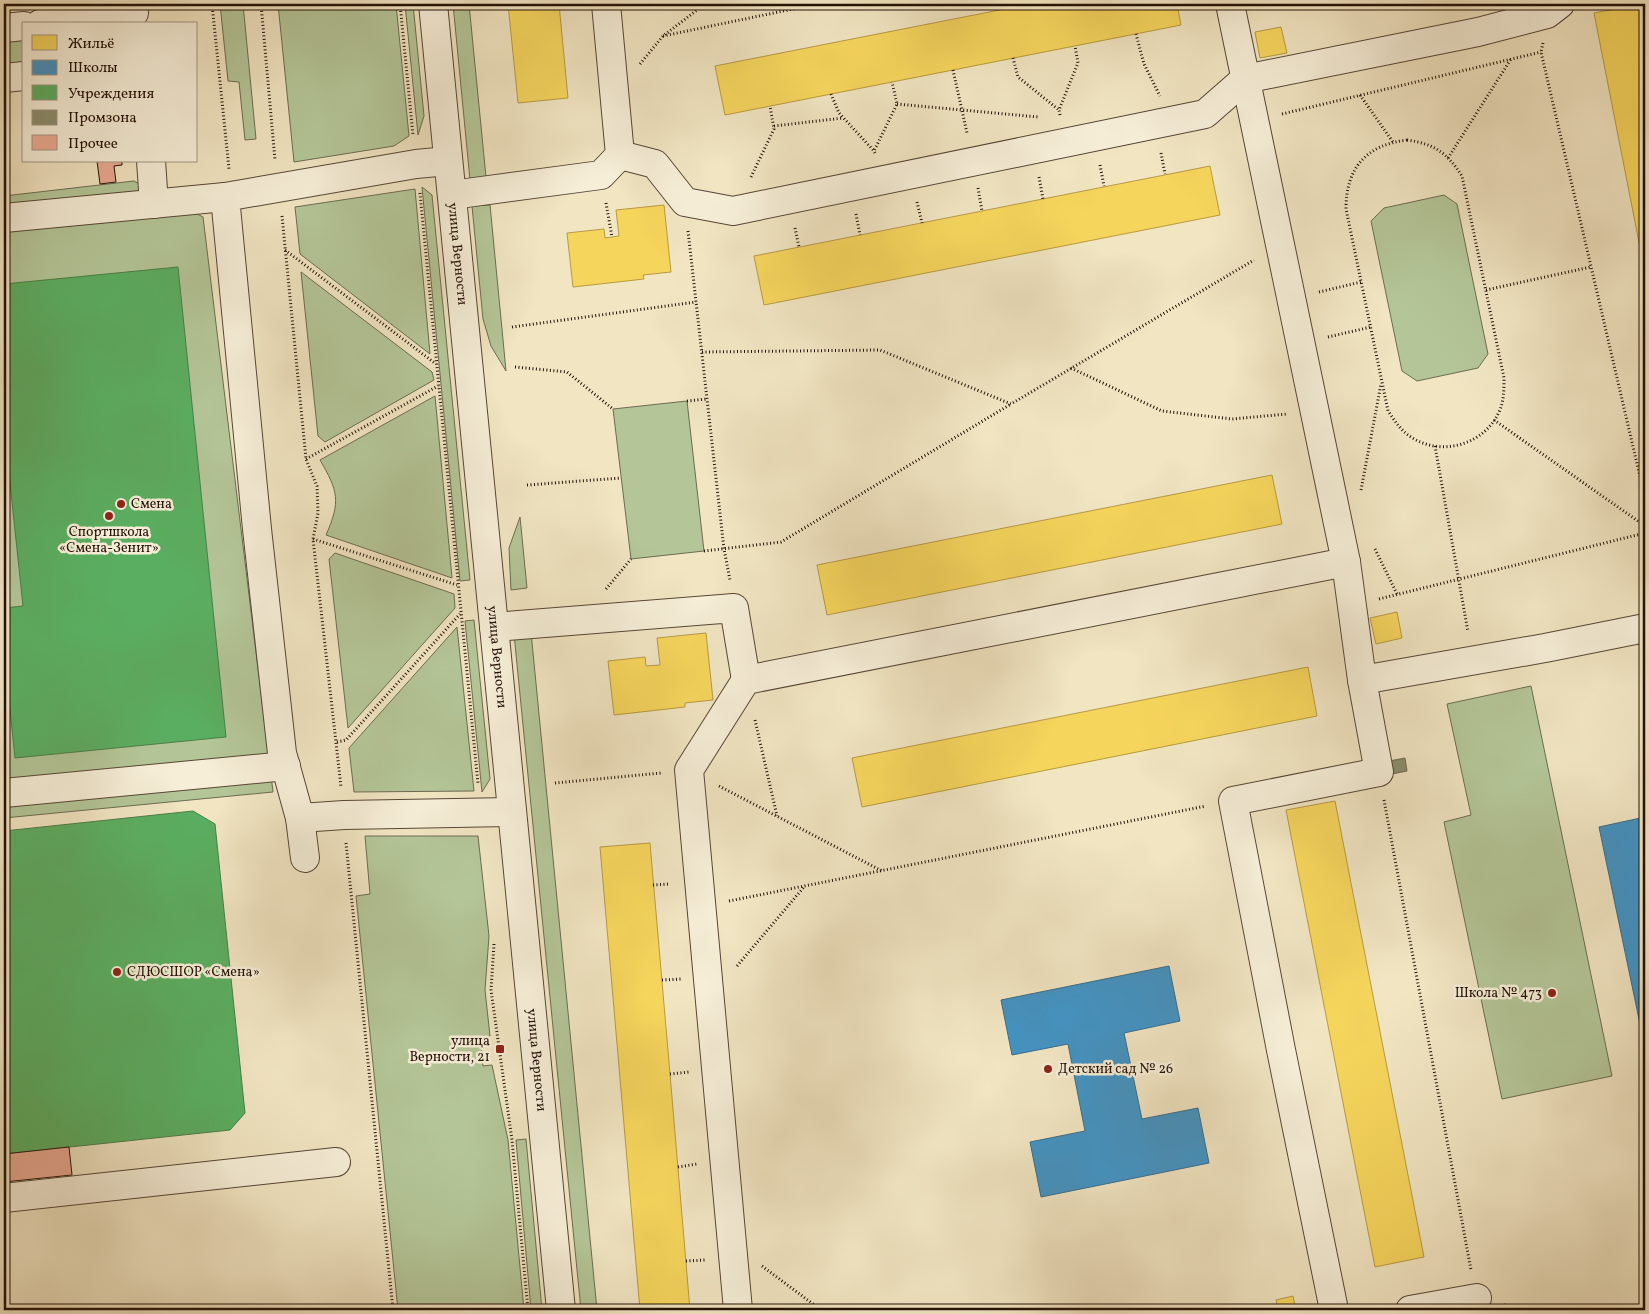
<svg xmlns="http://www.w3.org/2000/svg" width="1649" height="1314" font-family="Vollkorn,serif">
  <style>
    .green { fill: #b4c698; stroke: #6c6c50 }
    .homes { fill: #f6d55c; stroke: #b79a42 }
    .schools { fill: #4393c3; stroke: #3a6c8b }
    .public { fill: #5aae61; stroke: #4a7f46 }
    .industry { fill: #8c8c6e; stroke: #6d674f }
    .building { fill: #eaaa92; stroke: #241107 }
    .lines { fill: none; stroke-linecap: round; stroke-linejoin: round }
    .minor-casing { stroke: #574636; stroke-width: 30 }
    .path { stroke: #241107; stroke-width: 3; stroke-dasharray: 1 2.5; stroke-linecap: butt }
    .minor { stroke: #f6eed7; stroke-width: 28 }
    .poi-dot { fill: #8f2418; stroke: #f6eed7; stroke-width: 2 }
    .labels { text-anchor: middle; dominant-baseline: central; stroke-width: 5; stroke-linejoin: round; paint-order: stroke }
    .street-label { font-size: 14px; fill: #241107; stroke: #f6eed7 }
    .poi-label { font-size: 14px; fill: #241107; stroke: #f6eed7; text-anchor: start }
  </style>
  <rect width="100%" height="100%" fill="#f1e5c2"/>
  <filter id="stains"><feTurbulence type="fractalNoise" baseFrequency=".004" numOctaves="4"/><feColorMatrix values="0 0 0 0 .2 0 0 0 0 .09 0 0 0 0 .02 0 0 0 .5 -.17"/></filter>
  <radialGradient id="worn" r=".72"><stop offset=".6" stop-color="#630" stop-opacity="0"/><stop offset="1" stop-color="#630" stop-opacity=".3"/></radialGradient>
  <g class="green">
    <path d="M220,4h23l13,135 -11,1 -6,-58 -11,-1z"/>
    <path d="M278,4h118l13,132 -15,10 -100,16z"/>
    <path d="M405,4h8l11,112 -6,19z"/>
    <path d="M453,4h16l17,173 -16,3z"/>
    <path d="M24,38v24l-20,3v-25z"/>
    <path d="M134,181l69,36 70,575 -269,26v-622z"/>
    <path d="M422,187l10,8 38,385 -10,1z"/>
    <path d="M415,189l15,165 -130,-100 -5,-47z"/>
    <path d="M1444,195l13,9 31,150 -10,14 -61,13 -15,-10 -31,-150 13,-13z"/>
    <path d="M490,205l16,166 -15,-25 -8,-27 -11,-113z"/>
    <path d="M301,272l131,100 2,8 -109,62 -7,-6z"/>
    <path d="M435,396l17,182 -126,-43c15,-34 12,-44 -6,-75z"/>
    <path d="M687,401l17,150 -73,8 -18,-150z"/>
    <path d="M520,517l7,71 -16,2 -2,-42z"/>
    <path d="M335,553l119,41 1,14 -107,120 -19,-169z"/>
    <path d="M474,620l16,159 -8,13 -17,-171z"/>
    <path d="M457,627l17,164 -120,1 -5,-44z"/>
    <path d="M531,632l66,678h-16l-67,-676z"/>
    <path d="M1531,686l81,390 -110,23 -58,-277 27,-7 -24,-111z"/>
    <path d="M365,836h113l11,100 -4,54 5,46 -10,2 3,28 9,-1 16,75 16,170h-126l-42,-414 14,-2z"/>
    <path d="M526,1139l16,171h-11l-15,-170z"/>
  </g>
  <g class="homes">
    <path d="M508,4h51l9,94 -50,5z"/>
    <path d="M1030,4h147l4,21 -456,90 -10,-49z"/>
    <path d="M1643,4l2,12v257l-51,-260z"/>
    <path d="M1281,27l6,26 -27,5 -5,-26z"/>
    <path d="M1210,166l10,49 -456,90 -10,-49z"/>
    <path d="M664,205l7,67 -28,3 1,4 -71,8 -6,-54 37,-4 1,9 14,-2 -3,-26z"/>
    <path d="M1272,475l10,49 -455,91 -10,-50z"/>
    <path d="M1397,612l5,26 -26,6 -6,-26z"/>
    <path d="M706,633l7,67 -28,3v4l-71,8 -6,-54 37,-4 1,9 14,-1 -3,-27z"/>
    <path d="M1308,667l9,49 -455,91 -10,-49z"/>
    <path d="M1335,801l89,456 -49,10 -89,-457z"/>
    <path d="M650,843l20,231 20,236h-50l-40,-463z"/>
    <path d="M1293,1296l3,14h-18l-2,-10z"/>
  </g>
  <g class="schools">
    <path d="M1645,817v231l-46,-221z"/>
    <path d="M1169,966l11,55 -56,12 18,86 56,-11 11,55 -168,34 -11,-55 55,-11 -17,-87 -56,11 -11,-55z"/>
  </g>
  <g class="public">
    <path d="M178,267l48,470 -211,21 -11,-106v-44l19,-2 -19,-180v-142z"/>
    <path d="M193,811l22,13 30,289 -15,17 -226,24v-323z"/>
  </g>
  <path class="industry" d="M1405,758l2,13 -20,4 -3,-13z"/>
  <g class="building">
    <path d="M97,161h25v4l-8,1 2,16 -16,2z"/>
    <path d="M69,1147l3,28 -68,7v-28z"/>
  </g>
  <g class="lines">
    <defs>
      <g id="minor">
        <path id="s1" d="M433,4l128,1306"/>
        <path d="M1230,4l116,558 16,118 17,92 -146,29 48,249 53,260"/>
        <path d="M40,24l94,-11"/>
        <path d="M4,28l20,-2"/>
        <path d="M4,78l20,-2"/>
        <path d="M620,155l35,9 30,38 48,9 472,-97 40,-35 233,-47 69,-18 13,-10"/>
        <path d="M151,161l3,43"/>
        <path d="M452,195l149,-20 19,-20 -14,-151"/>
        <path d="M4,218l221,-21"/>
        <path d="M494,627l240,-19 12,72"/>
        <path d="M1362,680l183,-32 100,-20"/>
        <path d="M4,793l282,-27"/>
        <path d="M300,818l-18,-65 -25,-224 -32,-332 191,-33 32,-3"/>
        <path d="M305,858l-5,-40 44,-3 168,-3"/>
        <path d="M4,1198l332,-36"/>
        <path d="M738,1310l-49,-540 57,-90 600,-118"/>
        <path d="M1410,1310l67,-12"/>
      </g>
    </defs>
    <use href="#minor" class="minor-casing"/>
    <g class="path">
      <path d="M212,4l17,165"/>
      <path d="M261,4l14,156"/>
      <path d="M400,4l13,131"/>
      <path d="M1136,34l8,30 16,32"/>
      <path d="M663,36l154,-32"/>
      <path d="M1543,43l-2,9 104,446"/>
      <path d="M1013,58l5,19 41,33"/>
      <path d="M640,64l23,-28 42,-32"/>
      <path d="M953,70l14,63"/>
      <path d="M831,94l8,19 35,38"/>
      <path d="M1360,95l33,47"/>
      <path d="M897,104l141,13"/>
      <path d="M1282,114l259,-62"/>
      <path d="M1060,115l-1,-5 19,-47 -3,-17"/>
      <path d="M774,126l69,-8"/>
      <path d="M1407,140c28,4 40,13 55,36l42,202c0,12 0,23 -5,34 -15,33 -58,45 -88,25 -10,-6 -16,-16 -23,-26l-42,-202c0,-41 20,-64 61,-69z"/>
      <path d="M875,153l-1,-2 23,-47 -5,-22"/>
      <path d="M1161,153l4,21"/>
      <path d="M1448,158l63,-99"/>
      <path d="M1100,165l4,21"/>
      <path d="M751,177l23,-48 -4,-23"/>
      <path d="M1039,177l4,22"/>
      <path d="M978,188l4,23"/>
      <path d="M420,193l58,591"/>
      <path d="M917,202l5,21"/>
      <path d="M606,203l6,34"/>
      <path d="M856,214l4,21"/>
      <path d="M282,216l24,243 11,27 1,27 -5,26 28,248"/>
      <path d="M795,228l4,19"/>
      <path d="M688,231l36,318 6,31"/>
      <path d="M285,250l151,114"/>
      <path d="M1486,290l105,-23"/>
      <path d="M1319,292l42,-10"/>
      <path d="M512,327l184,-25"/>
      <path d="M1328,337l43,-10"/>
      <path d="M702,352l178,-2 131,54 243,-144"/>
      <path d="M515,367l52,5 46,37"/>
      <path d="M1071,368l91,43 70,8 55,-5"/>
      <path d="M687,401l20,-2"/>
      <path d="M1494,420l151,106"/>
      <path d="M1435,446l33,186"/>
      <path d="M306,459l132,-73"/>
      <path d="M527,485l94,-7"/>
      <path d="M1361,490l20,-106"/>
      <path d="M313,539l144,46"/>
      <path d="M1375,549l22,45"/>
      <path d="M704,551l77,-9 230,-138"/>
      <path d="M606,589l25,-30"/>
      <path d="M1379,599l266,-66"/>
      <path d="M755,720l22,96"/>
      <path d="M337,742l9,-2 114,-126"/>
      <path d="M555,783l106,-10"/>
      <path d="M719,786l163,85"/>
      <path d="M1384,800l87,470"/>
      <path d="M346,843l47,467"/>
      <path d="M653,885l17,-1"/>
      <path d="M729,901l477,-95"/>
      <path d="M494,944l-3,46 21,150 16,170"/>
      <path d="M737,966l67,-79"/>
      <path d="M662,980l19,-1"/>
      <path d="M670,1074l19,-2"/>
      <path d="M678,1167l19,-3"/>
      <path d="M686,1261l19,-1"/>
      <path d="M762,1266l59,44"/>
      <path d="M1504,1305l18,5"/>
    </g>
    <use href="#minor" class="minor"/>
  </g>
  <g class="poi-dot">
    <circle cx="121" cy="504" r="5"/>
    <circle cx="109" cy="516" r="5"/>
    <circle cx="117" cy="972" r="5"/>
    <circle cx="1552" cy="993" r="5"/>
    <rect x="495" y="1044" width="10" height="10" rx="2.5"/>
    <circle cx="1048" cy="1069" r="5"/>
  </g>
  <g class="labels">
    <g class="street-label">
      <text stroke="none"><textPath href="#s1" startOffset="251">улица Верности</textPath></text>
      <text stroke="none"><textPath href="#s1" startOffset="656">улица Верности</textPath></text>
      <text stroke="none"><textPath href="#s1" startOffset="1061">улица Верности</textPath></text>
    </g>
    <g class="poi-label">
      <text x="131" y="504">Смена</text>
      <text x="109" y="532" text-anchor="middle">Спортшкола<tspan x="109" dy="16">«Смена-Зенит»</tspan></text>
      <text x="127" y="972">СДЮСШОР «Смена»</text>
      <text x="1542" y="993" text-anchor="end">Школа № 473</text>
      <text x="490" y="1041" text-anchor="end">улица<tspan x="490" dy="16">Верности, 21</tspan></text>
      <text x="1058" y="1069">Детский сад № 26</text>
    </g>
  </g>
  <rect width="1649" height="1314" fill="none" stroke="#f1e5c2" stroke-width="20"/>
  <rect x="5" y="5" width="1639" height="1304" fill="none" stroke="#241107" stroke-width="2.5"/>
  <rect x="10" y="10" width="1629" height="1294" fill="none" stroke="#241107"/>
  <rect x="22" y="22" width="175" height="140" fill="#f6eed7" stroke="#a29684"/>
  <rect x="32" y="35" width="25" height="15" fill="#f6d55c" stroke="#a29684"/>
  <text x="68" y="48" font-size="15" fill="#241107">Жильё</text>
  <rect x="32" y="60" width="25" height="15" fill="#4393c3" stroke="#a29684"/>
  <text x="68" y="72" font-size="15" fill="#241107">Школы</text>
  <rect x="32" y="85" width="25" height="15" fill="#5aae61" stroke="#a29684"/>
  <text x="68" y="98" font-size="15" fill="#241107">Учреждения</text>
  <rect x="32" y="110" width="25" height="15" fill="#8c8c6e" stroke="#a29684"/>
  <text x="68" y="122" font-size="15" fill="#241107">Промзона</text>
  <rect x="32" y="135" width="25" height="15" fill="#eaaa92" stroke="#a29684"/>
  <text x="68" y="148" font-size="15" fill="#241107">Прочее</text>
  <rect width="100%" height="100%" filter="url(#stains)"/>
  <rect width="100%" height="100%" fill="url(#worn)"/>
</svg>
